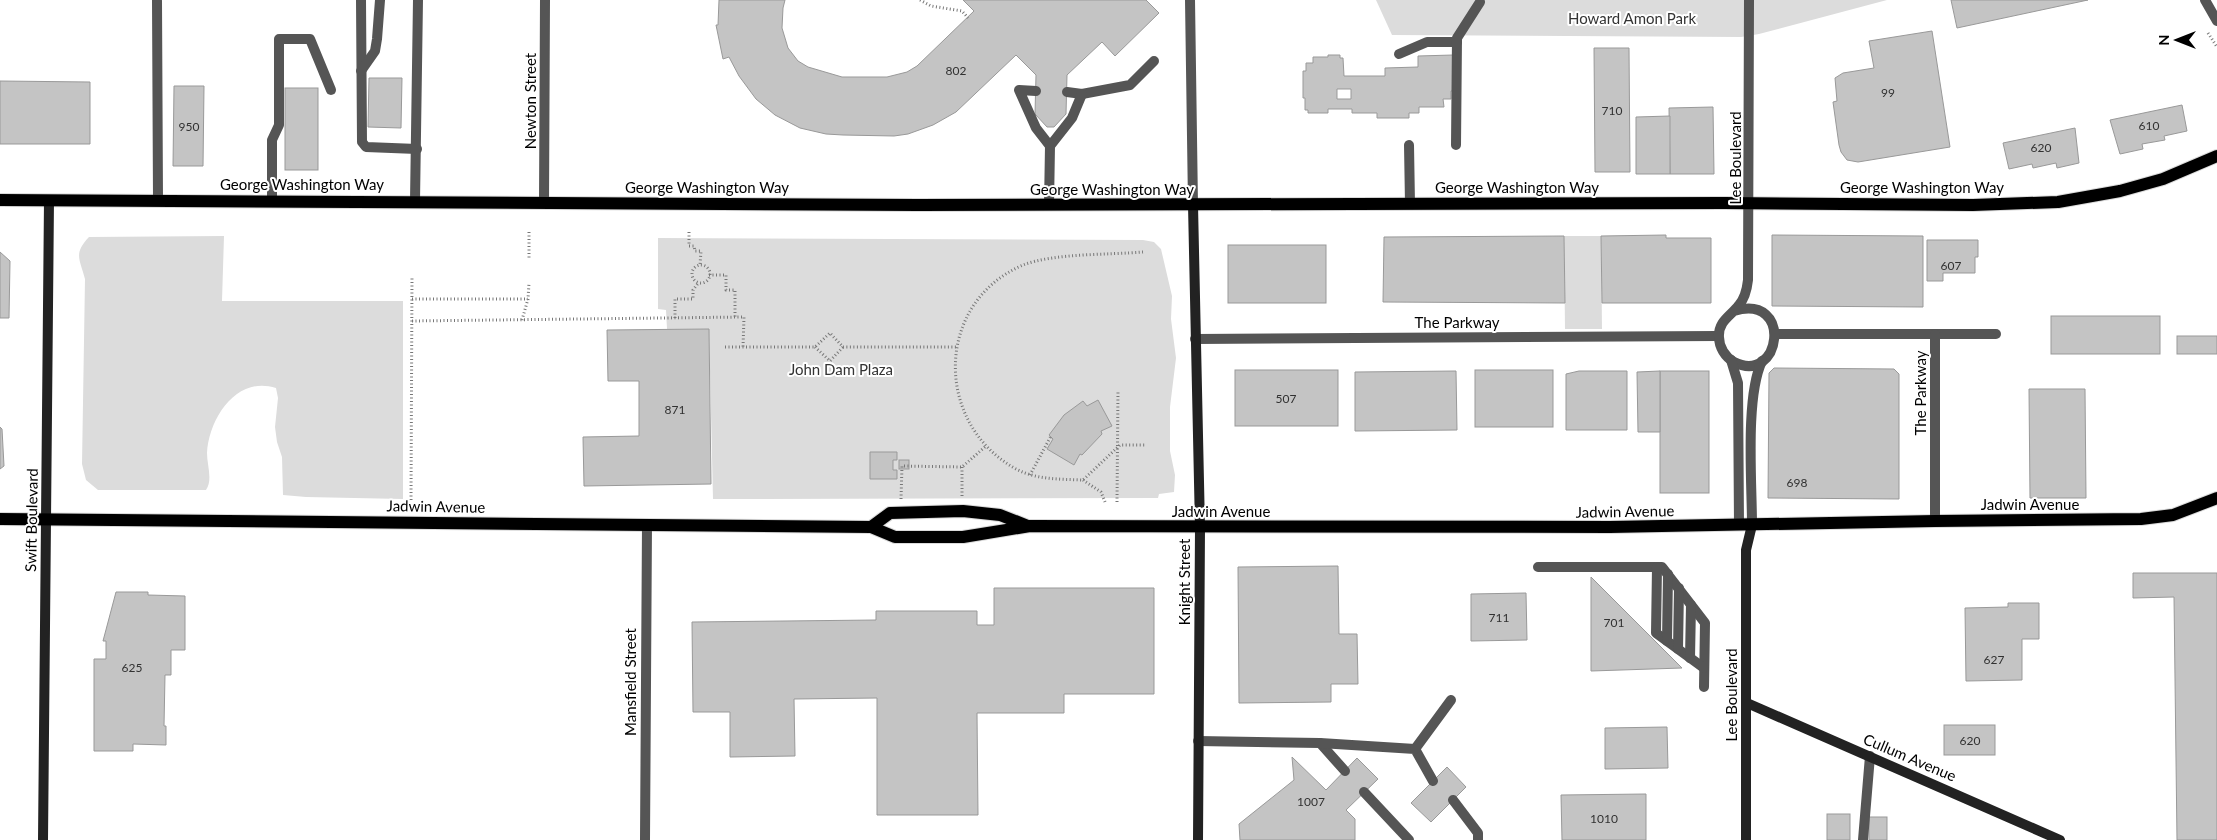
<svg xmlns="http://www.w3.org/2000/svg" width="2217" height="840" font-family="Lato,sans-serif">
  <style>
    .green { fill: #dcdcdc }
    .building { fill: #c4c4c4; stroke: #999; fill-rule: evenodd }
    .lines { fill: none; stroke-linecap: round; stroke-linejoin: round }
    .primary-casing { stroke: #dbdbdb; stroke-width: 14 }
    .path { stroke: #777; stroke-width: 3; stroke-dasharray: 1 2.5; stroke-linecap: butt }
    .lane { stroke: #555; stroke-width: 10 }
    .street { stroke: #555; stroke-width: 10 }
    .secondary { stroke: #222; stroke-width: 10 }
    .primary { stroke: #000; stroke-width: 12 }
    .labels { text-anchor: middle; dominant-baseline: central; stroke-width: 4; stroke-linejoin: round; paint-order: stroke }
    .number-label { font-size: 12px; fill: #313131 }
    .park-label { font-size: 15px; fill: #333; stroke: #fff }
    .street-label { font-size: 15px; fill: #000; stroke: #fff }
  </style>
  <rect width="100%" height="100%" fill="#fff"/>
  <g class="green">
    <path d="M1376,0h511l-128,34 -18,3 -349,-2z"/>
    <path d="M224,236l-2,65h181v198l-97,-2 -23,-2 -1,-38 -5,-15 -2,-15 3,-29 -2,-10c-39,-13 -67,30 -69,65 0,12 6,27 -1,37h-108l-12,-10 -4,-16 3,-185c-5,-20 -12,-25 4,-42z"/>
    <path d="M1564,236h37l1,93h-37z"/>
    <path d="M658,238l485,2 11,2 7,7 11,47 -1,23 5,39 -6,49v44l5,24 -1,17 -15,2 -1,4 -445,1 -4,-170h-42l-1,-19 -8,-1z"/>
  </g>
  <g class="building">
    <path d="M719,0h66l-2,8 -1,20 6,20 10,13 10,6 34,10h45l20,-5 10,-6 57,-55 -11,-11h183l13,13 -44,43 -13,-14 -35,33 -1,39 -12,13h-7l-12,-13 1,-39 -20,-20 -60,57 -23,13 -25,9 -14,2 -51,-1 -17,-1 -26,-6 -25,-13 -19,-16 -17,-23 -10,-19 -6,2 -7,-34h2z"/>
    <path d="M1951,0h137l-131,28z"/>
    <path d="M1932,31l18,116 -92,15 -11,-2 -6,-8 -2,-7 -6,-43 4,-1 -2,-23 8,-5 31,-5 -5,-27z"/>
    <path d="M1594,48h35l1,124h-35z"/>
    <path d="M1328,55h12v3h3l1,18h41v-8l33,-1v-11l35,-1 1,36h-3v8h-8l1,8h-25v6h-10v5h-32v-5h-25v-4h-24v4h-20v-3h-3v-12h-2v-27h3v-8h7v-6h15zM1337,89h14v10h-14z"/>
    <path d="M369,78h33l-1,50 -33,-1z"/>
    <path d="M0,81l90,1v62h-90z"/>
    <path d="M174,86h30l-1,80h-30z"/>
    <rect x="285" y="88" width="33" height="82"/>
    <path d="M2182,105l5,26 -23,5 1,4 -23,4 1,5 -23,5 -10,-34z"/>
    <path d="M1713,107l1,67h-44l-1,-66z"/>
    <path d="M1670,116v58h-34v-57z"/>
    <path d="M2075,128l4,35 -22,5 -1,-5 -23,5 -1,-4 -23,5 -6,-26z"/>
    <path d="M1666,235v3h45v65h-109l-1,-67z"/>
    <path d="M1772,235l151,1v71l-151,-1z"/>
    <path d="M1564,236l1,67 -182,-1 1,-65z"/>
    <path d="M1927,240h51v17h-3v16h-32v8h-16z"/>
    <rect x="1228" y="245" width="98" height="58"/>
    <path d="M0,252l10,9 -1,57h-9z"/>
    <rect x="2051" y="316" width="109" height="38"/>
    <path d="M709,329l2,155 -127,2 -1,-49 56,-1v-55h-31l-1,-51z"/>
    <rect x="2177" y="336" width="40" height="18"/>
    <path d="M1774,368l120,1 5,5v125l-131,-1 1,-125z"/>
    <rect x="1235" y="370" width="103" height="56"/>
    <rect x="1475" y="370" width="78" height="57"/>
    <path d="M1456,371l1,59 -102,1v-59z"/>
    <path d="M1579,371h48v59h-61v-56z"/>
    <rect x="1660" y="371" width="49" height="122"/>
    <path d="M1660,371v61h-22l-1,-60z"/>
    <path d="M2029,389h56l1,109h-56z"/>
    <path d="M1098,400l14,26 -11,5 1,3 -20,21 -2,-1 -6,11 -27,-16 6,-10 -4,-4 15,-20 19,-14 4,5z"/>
    <path d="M0,427l2,2 2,37 -4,3z"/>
    <path d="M870,452h27v8h-4v10h4v9h-27z"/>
    <rect x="899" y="460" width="10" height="9"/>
    <path d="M1338,566l1,68h18l1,50h-27v18l-92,1 -1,-136z"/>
    <path d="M2133,573h84v267h-40l-3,-243 -41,1z"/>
    <path d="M1591,577l91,91 -91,3z"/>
    <path d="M994,588h160v106h-90v19h-87l1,102h-101v-117l-83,1 1,57 -65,1v-45h-37l-1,-90 184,-2v-9h101v14h17z"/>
    <path d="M116,592h32v3l37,1v54h-14v25h-6l-1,51h2v19l-33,-1v7h-39v-92h12v-18h-3z"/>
    <path d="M1526,593l1,47 -56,1v-47z"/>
    <path d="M2008,603h31v36h-17v41l-56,1 -1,-73 43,-1z"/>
    <rect x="1944" y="725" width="51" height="30"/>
    <path d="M1667,727l1,41 -63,1v-41z"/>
    <path d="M1292,757l34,33 31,-32 21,21 -32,31 9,9v21h-115l-1,-16 55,-44z"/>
    <path d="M1447,767l19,20 -35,35 -20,-19z"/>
    <path d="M1646,794v46h-84l-1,-45z"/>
    <rect x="1827" y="814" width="23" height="26"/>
    <rect x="1869" y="817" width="18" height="23"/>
  </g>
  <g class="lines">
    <defs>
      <g id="primary">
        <path d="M0,200l918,5 806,-2 249,2 85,-3 62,-11 43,-12 54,-23"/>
        <path d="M0,519l871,8 24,10h68l67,-11 580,1 325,-6 206,-2 32,-4 44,-17"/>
        <path d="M871,527l19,-14 73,-2 37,4 28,11"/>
      </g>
    </defs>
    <use href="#primary" class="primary-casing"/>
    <g class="path">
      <path d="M920,0l11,6 31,5 6,7"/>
      <path d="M2208,33l9,14"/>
      <path d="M529,232v26"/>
      <path d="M689,232v14h5l1,5h6l-1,14"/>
      <path d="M1143,252c-34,3 -89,1 -120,13 -89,38 -89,159 -7,204 21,11 44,10 67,11l37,-35h26"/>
      <circle cx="701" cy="274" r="9"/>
      <path d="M709,275h17v15h9v27"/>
      <path d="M412,299h116"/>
      <path d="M675,318v-19h18v-9l6,-8"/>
      <path d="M522,320l6,-21 1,-16"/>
      <path d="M412,321l332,-4 -1,30"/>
      <path d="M725,347h90l15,-14 13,14h114"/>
      <path d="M815,347l15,14 13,-14"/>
      <path d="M962,467v30"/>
      <path d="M1030,475l21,-39"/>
      <path d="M1083,480l18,12 4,10"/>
      <path d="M901,499l1,-33 60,1 24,-21"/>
      <path d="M411,500l1,-224"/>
      <path d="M1117,502l1,-112"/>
    </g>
    <g class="lane">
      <path d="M361,0l1,142 4,5 51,2"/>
      <path d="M1190,0l3,205"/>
      <path d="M157,1l1,199"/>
      <path d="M1399,54l28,-12h30"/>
      <path d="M361,71l14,-20 2,-12 3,-39"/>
      <path d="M1036,91l-17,-1 17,38 14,18"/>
      <path d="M1067,92l15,2 48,-9 24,-24"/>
      <path d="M1409,145l1,59"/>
      <path d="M1456,145l1,-107 23,-36"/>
      <path d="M272,200v-60l7,-15v-86h31l21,51"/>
      <path d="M415,201l3,-201"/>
      <path d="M1049,205l1,-59 22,-28 10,-24"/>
      <path d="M1776,334h220"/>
      <path d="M1935,334v187"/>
      <path d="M1195,339l523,-3"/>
      <path d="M1538,567h124l43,56 -1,64"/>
      <path d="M1657,567l-1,66 48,35"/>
      <path d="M1667,641l1,-67"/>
      <path d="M1678,649l1,-61"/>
      <path d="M1690,658l1,-53"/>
      <path d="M1198,741l122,2 25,28"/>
      <path d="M1320,743l95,6 18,32"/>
      <path d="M1415,749l36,-49"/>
      <path d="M1364,792l45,48"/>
      <path d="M1453,800l25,33v7"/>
      <path d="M1863,840l7,-84"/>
    </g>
    <g class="street">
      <path d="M2205,0l12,21"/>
      <path d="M544,202l1,-202"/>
      <path d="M1734,311c60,-18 47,75 0,51 -9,-5 -15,-15 -15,-25 -1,-16 12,-21 20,-32 6,-7 8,-16 9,-25l1,-280"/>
      <path d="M1731,360l7,23 1,142"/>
      <path d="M1752,525c0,-42 -7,-128 10,-164"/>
      <path d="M645,840l2,-316"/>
    </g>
    <g class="secondary">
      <path d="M1193,205l7,323 -2,312"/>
      <path d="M1747,703l313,137"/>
      <path d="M43,840l6,-640"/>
      <path d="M1746,840v-290l6,-25"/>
    </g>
    <use href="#primary" class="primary"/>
  </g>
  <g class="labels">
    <g class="number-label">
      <text x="956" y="70">802</text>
      <text x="1888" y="92">99</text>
      <text x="1612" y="110">710</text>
      <text x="2149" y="125">610</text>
      <text x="189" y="126">950</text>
      <text x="2041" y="147">620</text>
      <text x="1951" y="265">607</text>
      <text x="1286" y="398">507</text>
      <text x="675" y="409">871</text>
      <text x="1797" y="482">698</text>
      <text x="1499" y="617">711</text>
      <text x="1614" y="622">701</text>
      <text x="1994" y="659">627</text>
      <text x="132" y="667">625</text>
      <text x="1970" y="740">620</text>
      <text x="1311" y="801">1007</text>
      <text x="1604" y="818">1010</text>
    </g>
    <g class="park-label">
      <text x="1632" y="18">Howard Amon Park</text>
      <text x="841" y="369">John Dam Plaza</text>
    </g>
    <g class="street-label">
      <text transform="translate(530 101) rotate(-90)">Newton Street</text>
      <text transform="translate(1735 158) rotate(-90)">Lee Boulevard</text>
      <text x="302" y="184">George Washington Way</text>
      <text x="707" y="187">George Washington Way</text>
      <text x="1517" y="187">George Washington Way</text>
      <text x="1922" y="187">George Washington Way</text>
      <text x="1112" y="189">George Washington Way</text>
      <text x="1457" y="322">The Parkway</text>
      <text transform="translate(1920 393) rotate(-90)">The Parkway</text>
      <text x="2030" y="504">Jadwin Avenue</text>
      <text transform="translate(436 506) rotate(1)">Jadwin Avenue</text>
      <text x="1221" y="511">Jadwin Avenue</text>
      <text transform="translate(1625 511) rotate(-1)">Jadwin Avenue</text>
      <text transform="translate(31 520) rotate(-89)">Swift Boulevard</text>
      <text transform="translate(1184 582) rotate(-90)">Knight Street</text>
      <text transform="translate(630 682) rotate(-90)">Mansfield Street</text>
      <text transform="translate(1731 695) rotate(-90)">Lee Boulevard</text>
      <text transform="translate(1910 757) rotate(23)">Cullum Avenue</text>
    </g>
  </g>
  <g transform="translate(2177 40) rotate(270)" stroke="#ffffff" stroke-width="4" paint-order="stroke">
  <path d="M0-4L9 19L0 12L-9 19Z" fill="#000000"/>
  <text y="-8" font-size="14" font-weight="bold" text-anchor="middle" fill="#000000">N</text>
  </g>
</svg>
